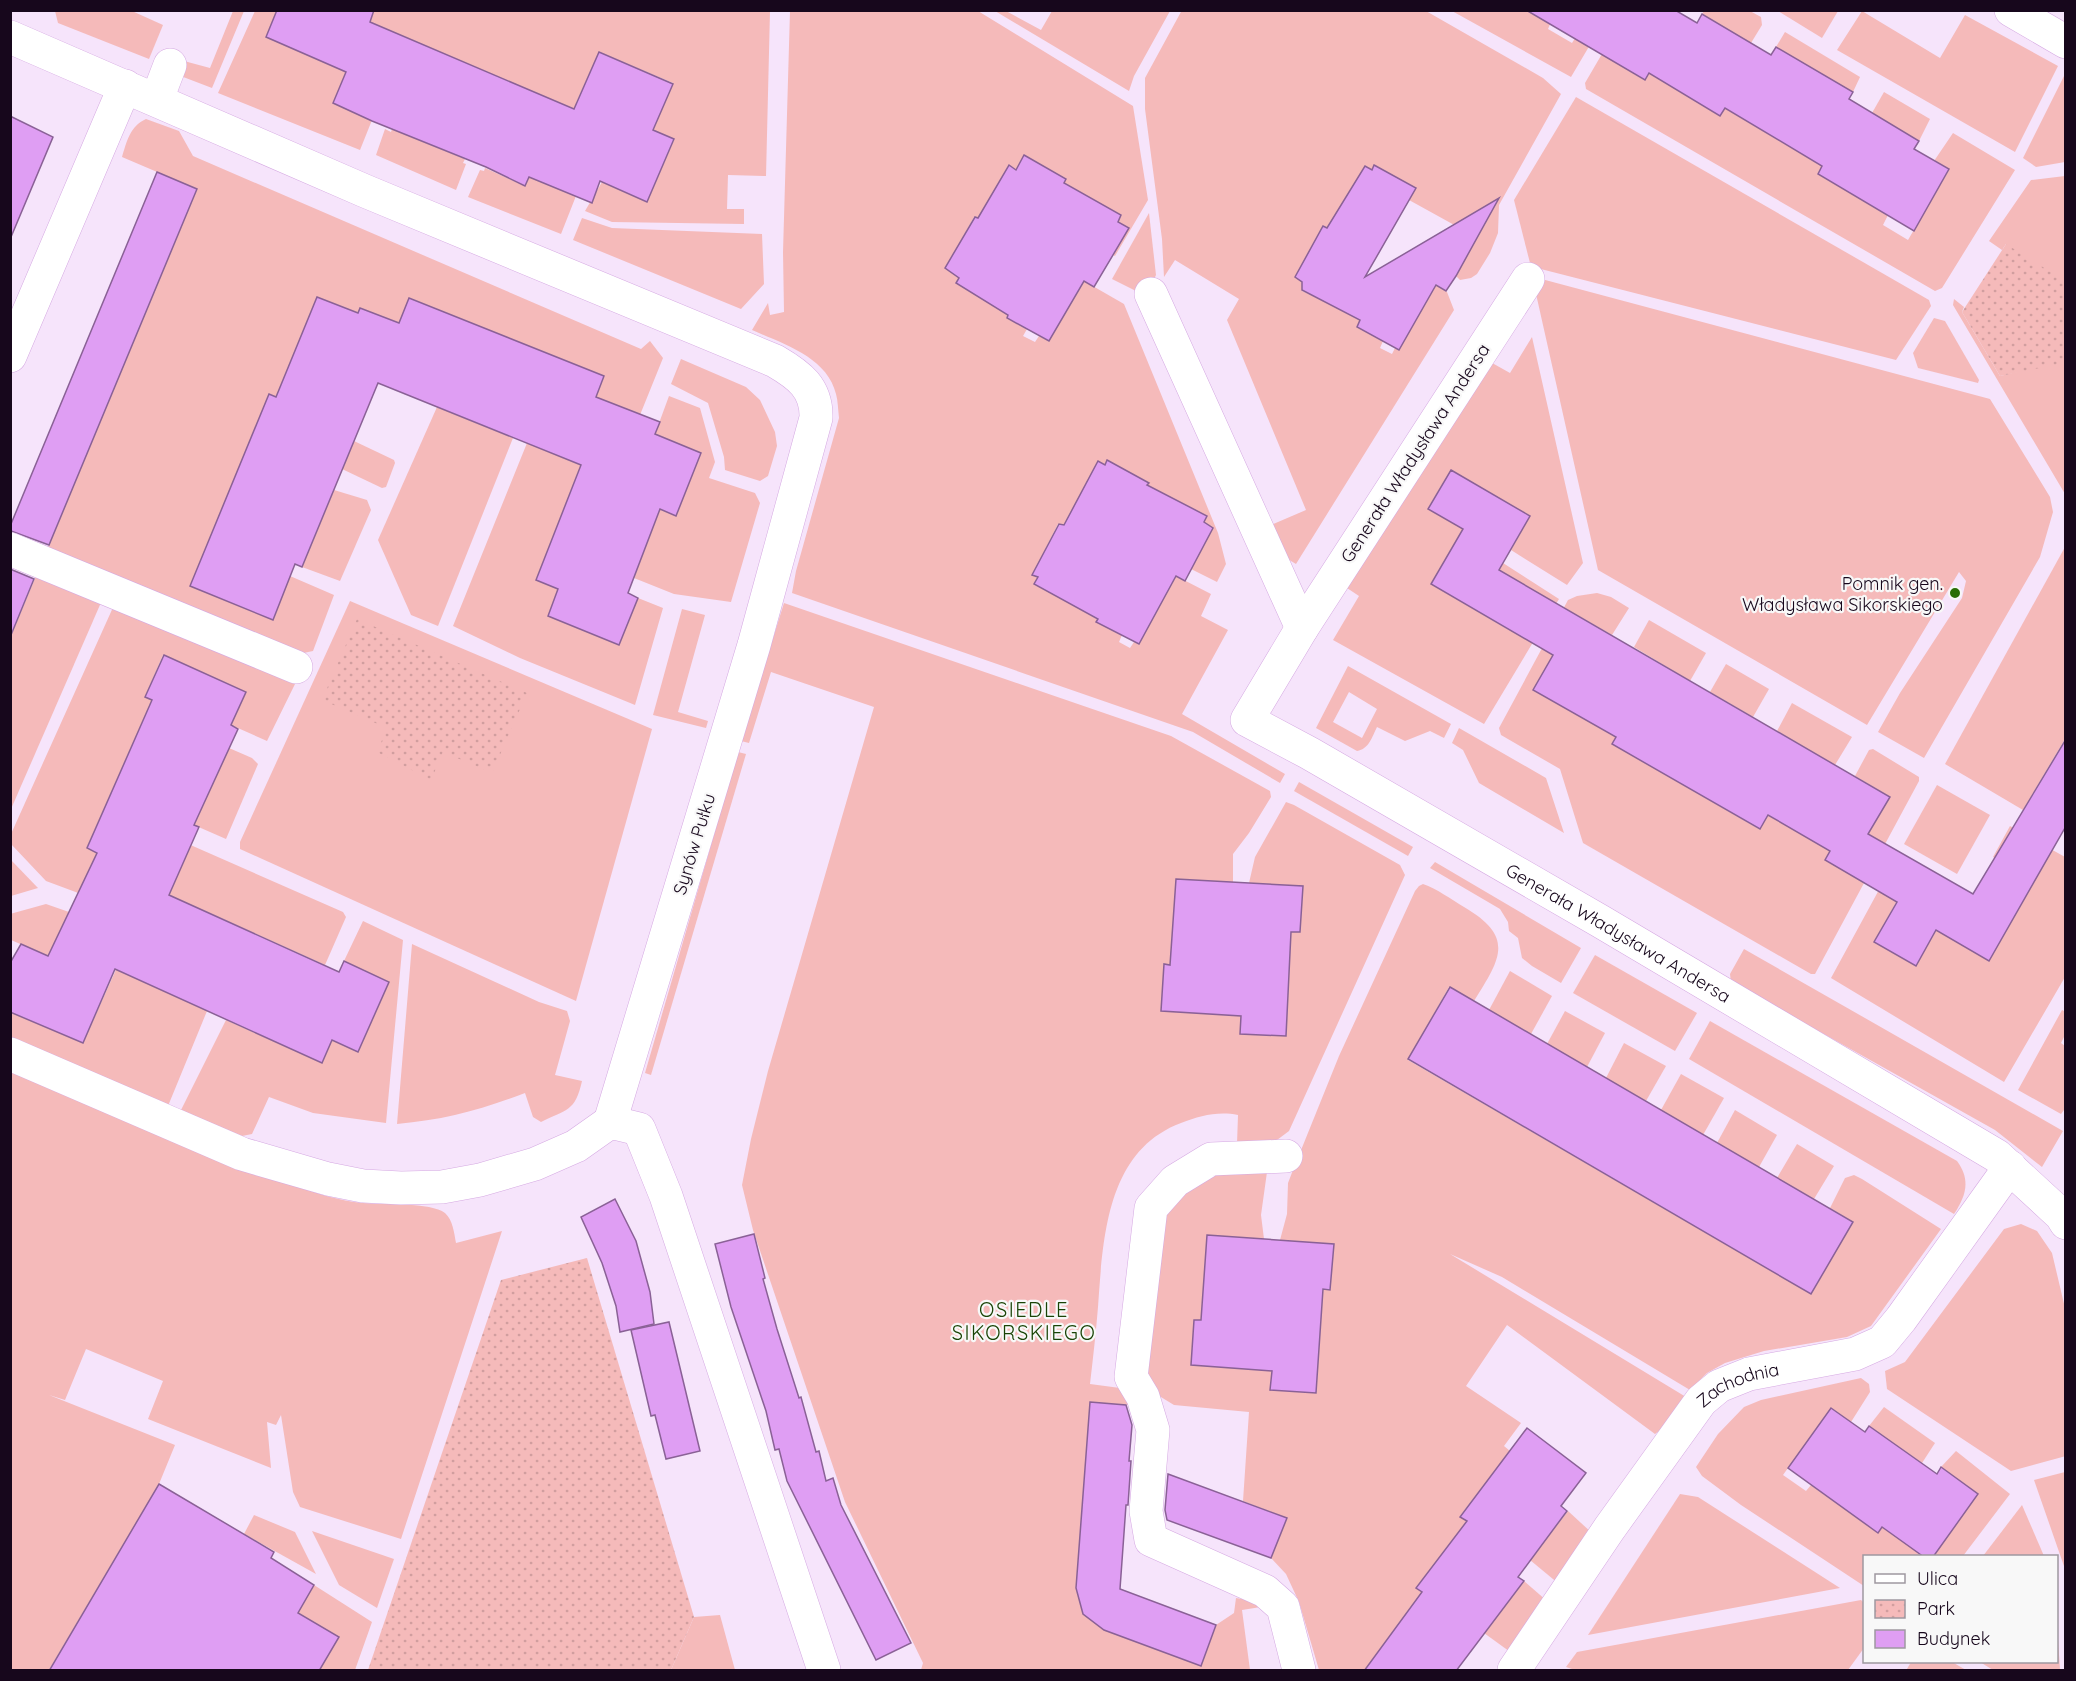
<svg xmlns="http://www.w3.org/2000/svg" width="2076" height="1681" font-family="Quicksand,sans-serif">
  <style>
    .green { fill: #f5baba; fill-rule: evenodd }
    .park { fill: url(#park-dots) }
    .building { fill: #df9ef3; stroke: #8a6196; stroke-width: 1.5 }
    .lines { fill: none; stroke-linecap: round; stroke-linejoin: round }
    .minor-casing { stroke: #d5a9e2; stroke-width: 34 }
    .minor { stroke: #fff; stroke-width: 33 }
    .poi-dot { fill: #2a6e07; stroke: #f8f8f8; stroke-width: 2 }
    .labels { text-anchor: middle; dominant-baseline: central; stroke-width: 4.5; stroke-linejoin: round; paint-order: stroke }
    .street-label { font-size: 18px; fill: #17071c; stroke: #f8f8f8 }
    .poi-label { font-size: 18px; fill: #17071c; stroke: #f8f8f8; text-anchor: end }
    .neighbourhood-label { font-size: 20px; letter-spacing: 1.5px; fill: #1a4406; stroke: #f8f8f8 }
  </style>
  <defs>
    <pattern id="park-dots" width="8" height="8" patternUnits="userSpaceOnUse" patternTransform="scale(1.5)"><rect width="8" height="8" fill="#f5baba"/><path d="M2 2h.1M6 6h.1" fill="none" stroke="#d19e9f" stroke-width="1.8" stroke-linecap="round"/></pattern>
  </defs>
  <rect width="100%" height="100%" fill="#f6e4fb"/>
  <g class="green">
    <path d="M374,10l396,1 -4,165 -38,-1 -1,34h17v15l-132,-2 -27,-11 17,-29 45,20 27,-62 -21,-10 20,-47 -74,-31 -23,51 13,13 -219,-94z"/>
    <path d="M1182,10l244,1 117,67 18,16 -62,111 -1,28 -8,20 -13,21 -6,4 -11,2 -4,-4 20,-39 -67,-37 -35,-34 -38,68 -13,-7 -28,50 10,6 -3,8 12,5 3,-6 45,26 21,25 -3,7 12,6 3,-6 4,2 37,-65 11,7 7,18 -158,254 -10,-6 -15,-33 35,-15 -79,-190 12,-21 -64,-39 -11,17 -2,-38 -17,-130v-31z"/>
    <path d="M55,11h77l31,14 -14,34 -91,-36z"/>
    <path d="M233,11h11l-32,77 -34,-13 6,-14 26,7z"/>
    <path d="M255,11h22l-11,26 80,35 -13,31 39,17 -12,30 -142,-57z"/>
    <path d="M790,11h188l155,95 15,94 -33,56 -2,-1 15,-26 -68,-40 6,-10 -42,-23 -8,14 -8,-4 -7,13 7,5 -22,39 -12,-6 -28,51 14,8 -4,7 13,8 4,-7 54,45 -4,7 12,6 4,-6 10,5 35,-60 40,23 94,229 8,31 -9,18 -26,-13 22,-41 -69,-37 4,-9 -40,-21 -37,69 -13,-6 -25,50 5,4 -3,6 11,7 4,-7 72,51 -3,7 11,6 4,-6 5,2 37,-68 35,18 -10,22 27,14 -46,84 103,60 -5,9 -87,-51 -401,-139 4,-22 43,-153c-1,-8 -1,-17 -3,-24 -9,-37 -53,-50 -84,-64l16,-27 2,12 14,-3 -1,-60z"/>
    <path d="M995,11h11l35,19 11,-19h118l-36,65 -5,15z"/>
    <path d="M1452,11h79l20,11 -3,7 24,14 20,-32h18l-39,66z"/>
    <path d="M1627,11l-4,56 21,13 5,-7 71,43 5,-8 97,58 -4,8 70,41 -5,10 25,15 41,-70 -15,-9 19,-28 62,37 -73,118 -7,3 -349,-202 -1,-6z"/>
    <path d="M1704,11h46l11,6 1,8 -11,18 -49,-29z"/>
    <path d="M1778,11h60l-16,27z"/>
    <path d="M1862,11l78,47 25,-43 93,51 -43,86 -178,-102z"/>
    <path d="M1785,32l75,45 -7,15 -77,-45z"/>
    <path d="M2065,74v88l-29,5 -13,-9z"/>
    <path d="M1884,92l46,27 -11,22 -47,-28z"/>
    <path d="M1576,97l353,203 2,6 -35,54 -363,-93 -3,-4 -16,-63z"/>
    <path d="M146,119l33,12 14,25 448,193 9,-8 13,17 -23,57 -47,-11 11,-28 -195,-78 -10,25 -39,-15 -2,5 -82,84 -7,-3 -37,91 58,91 44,19 -21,56 -19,4 -248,-103 151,-363 -75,-32c5,-16 8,-31 24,-38z"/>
    <path d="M385,129l6,3 1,-3 73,30 -2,4 3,1 -10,26 -80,-35z"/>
    <path d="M538,158l38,38 -15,38 -93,-37 12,-27 4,1 1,-3 40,18z"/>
    <path d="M2065,176v318l-112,-189 1,-6 10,8 -2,5 38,64 25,-6 -19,-126 -4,6 -13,-9 42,-61z"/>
    <path d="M1149,213l7,62 -10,21 -34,-17z"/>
    <path d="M582,218l30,10 150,6 2,50 -23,25 -168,-69z"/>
    <path d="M1534,277l456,122 60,98 3,15 -13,45 -116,201 -46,-26 22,-39 62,-95 4,-17 -7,-9 -92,153 -269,-155 -64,-285z"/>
    <path d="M1934,318l11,3 34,59 -1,3 -60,-15 -5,-15z"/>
    <path d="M1532,337l51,226 -16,22 -56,-35 19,-34 -79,-46 -23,38 35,21 -32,55 78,46 24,-40 -35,-20 5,-7 56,36 -75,125 -151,-84 26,-44 -15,-10 141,-227 25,14z"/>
    <path d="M681,359l65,28 14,13 15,32 2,14 -9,30 -8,5 -35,-11 -1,-13 -16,-54 -37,-19z"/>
    <path d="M669,396l31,12 15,54 -6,16 46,15 5,10 -29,99 -57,-8 -40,-16 19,-71 23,8 24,-62 -45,-19z"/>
    <path d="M437,407l76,31 -75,188 -27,-11 -33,-75z"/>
    <path d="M354,441l40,19 1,3 -9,24 -4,1 -40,-19z"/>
    <path d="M527,443l70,29h-19l-42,108 22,9 -10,27 71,29 19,-47 25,10 -28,97 -115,-47 -67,-32z"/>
    <path d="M334,490l33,10 4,10 -31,71 -38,-14z"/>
    <path d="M2065,547v192l-42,71 -78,-46z"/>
    <path d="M38,571l65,27 -92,211v-173z"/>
    <path d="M1597,593l14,4 18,11 -17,27 -35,-20 -44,75 87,40 -7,14 146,85 9,-14 62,36 16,21 44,-75 -35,-21 14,-26 4,-1 46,28v4l-104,193h-4l-228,-131 -23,-74 -59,-34 -2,-7 69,-128 9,-4z"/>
    <path d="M350,601l302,128 -76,272 -336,-152v-7z"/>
    <path d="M115,603l177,73 3,8 -28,57 -36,-16 15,-33 -83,-37 -18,42 7,3 -65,147 29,14 -27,36 -43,-16 -35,-37v-10z"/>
    <path d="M784,603l387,133 99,55 1,6 -22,36 -16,21v28l-50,83h-19l-3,46 64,4 16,-5v24l45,2 5,-104h9l3,-46 -54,-3 6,-26 31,-55 8,3 106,60 5,10 -116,256 -20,15 -32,-2 1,-29c-21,-4 -38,1 -57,8 -75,28 -78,116 -83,184 -2,25 -5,51 -8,77l30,4 13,17 -43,-2 -14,185 7,25 21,17 97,36 15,-41 18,-12 2,-15 29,5 2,3 -25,4 8,60h-329l2,-7 -78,-161 -92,-272 -11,-45 9,-46 17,-68 106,-364 -103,-35 -22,71 -8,-2z"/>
    <path d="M682,609l23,6 -27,97 30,9 -2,7 -53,-13z"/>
    <path d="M1649,620l57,33 -16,28 -56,-34z"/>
    <path d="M1726,664l43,25 -16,28 -43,-25z"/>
    <path d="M1348,666l103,58 -7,14 -14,-7 -25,10 -28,-14c-5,10 -8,22 -20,24l-41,-23zM1349,692l28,17 -15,29 -29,-16z"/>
    <path d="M1792,703l60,34 -17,28 -58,-34z"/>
    <path d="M1459,728l87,50 18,55 -85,-50 -16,-33 -11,-7z"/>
    <path d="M229,748l23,10 6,6 -32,75 -32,-14z"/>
    <path d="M738,752l8,2 -95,321 -6,-2z"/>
    <path d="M1299,782l114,65 -5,9 -114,-65z"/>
    <path d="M1937,785l53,30 -33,59 -53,-30z"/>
    <path d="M2010,826l55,31v120l-61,105 -173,-104 68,-125 19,10 -44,79 42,24 25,-44 93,-41 -41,-24z"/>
    <path d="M186,843l157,69 3,5 -21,48 -120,-54 -45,-10z"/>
    <path d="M11,860l27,28 -27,8z"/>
    <path d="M1435,862l146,86 -20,35 -29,-17 -10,-8 -4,-20 -9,-7 -1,-9 -8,-13 -70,-41z"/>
    <path d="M1423,884c14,5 28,15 41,23 51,30 37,51 10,94l-25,-14 -41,73 403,234 42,-72 -23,-14 15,-30 9,-3 8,4 79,50 -70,97 -24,11 -83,14 -39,12 -18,10 -17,17 -188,-113 -52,-23 236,143 -16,25 -15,12 -148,-109 -41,61 55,37 -17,23 6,5 -50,65 7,5 -50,66 5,5 -48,65 -1,13h-54l-20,-68 -13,-28 -15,-16 15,-40 -43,-17 6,-89 -75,-7 -23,-14 -12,-31 19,-143 16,-22 43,-28 50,5 -6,43 3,24 -51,82 -19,-1 -3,45 81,2 -1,23 45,3 7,-104 7,1 4,-45 -54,-5 7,-26 1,-31 5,-13 46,-114 76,-165 4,-5z"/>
    <path d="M46,904l23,8 -21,44 -37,-16 -1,-26z"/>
    <path d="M363,921l40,19 -17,183 -73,-10 -44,-16 -17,37 -10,2 -61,-26 45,-90 96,43 10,-23 26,11 31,-69 -45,-21z"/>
    <path d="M412,944l127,58 28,9 3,10 -15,54 27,6c-7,31 -15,28 -41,41l-8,-5 -8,-24c-44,17 -81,27 -128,31z"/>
    <path d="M1744,949l319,182 -21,36 -47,-37 -264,-148 -1,-8z"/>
    <path d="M123,954l-1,18 85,39 -39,95 -157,-68 -1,-26 73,31z"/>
    <path d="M1595,955l102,58 -22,38 -102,-58z"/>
    <path d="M1510,971l42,25 -21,38 -42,-24z"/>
    <path d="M2062,1010l4,2 -1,23 -4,8 4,3 1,65 -2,-1 -3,4 -43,-24z"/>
    <path d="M1565,1011l40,22 -18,34 -40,-23z"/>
    <path d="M1710,1021l247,140c14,19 9,35 -3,53l-265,-155z"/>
    <path d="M1624,1043l42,23 -20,35 -40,-23z"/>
    <path d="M10,1069l285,117c22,7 44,15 68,17 19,2 68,-1 82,10 8,7 9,20 11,30l46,-12 -101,308 -101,-32 -7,-15 -12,-77 -5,10 -9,-3 4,46 -123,-49 15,-38 -77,-32 -21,51 -16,-5 126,50 -16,39 -110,186h-38z"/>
    <path d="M1681,1074l43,24 -21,37 -42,-25z"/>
    <path d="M1735,1110l42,25 -18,32 -42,-24z"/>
    <path d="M1797,1144l37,22 -20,33 -37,-21z"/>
    <path d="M2021,1224l16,7 15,22 13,55 1,148 -55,15 -124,-82 -2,-18 20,-9 99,-133z"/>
    <path d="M1861,1378l8,6 1,8 -19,30 -20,-14 -48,67 23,16 5,-6 67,48 4,-6 42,29h-60v30l-123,-81 -39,-29 -6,-9 22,-33 26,-27 17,-7z"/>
    <path d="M1884,1407l51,36 -13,20 -53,-37z"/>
    <path d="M1956,1451l54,43 -47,62h-30l45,-62 -37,-27z"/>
    <path d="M2065,1472h1l-1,106v-9l-31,-89z"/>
    <path d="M1680,1494l18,3 142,91 -252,47z"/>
    <path d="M2022,1505l22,51h-61z"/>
    <path d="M1568,1511l25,23 -34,50 -29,-24z"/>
    <path d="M254,1515l41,17 21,42 -72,-40z"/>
    <path d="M312,1531l82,28 -17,49 -38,-23z"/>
    <path d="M1524,1581l23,20 -34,53 -29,-21z"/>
    <path d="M314,1585l58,37 -17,48h-36l19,-33 -40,-24z"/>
    <path d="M1861,1600l3,3v45l-16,22h-273l-9,-3 11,-15z"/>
    <path d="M720,1615l15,55h-64l23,-53z"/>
    <path d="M2057,1624l3,46h-67l-13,-8h76z"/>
    <path d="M1911,1662h41l14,8h-57l-2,-1z"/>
  </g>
  <g class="park">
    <path d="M2006,244l59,37v82l-65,13 -38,-64z"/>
    <path d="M357,619l170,74 -35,80 -49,-21 -12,28 -54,-28 10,-24 -65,-28z"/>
    <path d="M587,1258l107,359 -23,53h-303l133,-390z"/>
  </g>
  <g class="building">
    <path d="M277,10h97l-4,12 204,87 25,-57 74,32 -20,46 21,9 -27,63 -47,-21 -8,22 -63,-26 -4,9 -39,-19 -114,-46 -39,-18 13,-31 -80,-35z"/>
    <path d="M1526,10h149l22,13 5,-9 69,41 5,-8 77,45 -4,7 70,42 -5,8 35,20 -35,62 -96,-57 4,-8 -97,-58 -5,8 -71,-43 -4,7z"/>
    <path d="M10,116l43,21 -42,100h-1z"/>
    <path d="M1024,155l42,24 -2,4 57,32 -3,7 11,6 -35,59 -10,-6 -35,60 -42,-23 1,-3 -52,-32 3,-5 -14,-10 30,-51 3,1 31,-53 7,5z"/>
    <path d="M1374,165l42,23 -51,89 134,-79 -43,78 -10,15 -10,-6 -37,65 -42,-23 3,-7 -58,-30v-8l-7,-5 28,-51 4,2 38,-62 7,4z"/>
    <path d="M157,172l40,17 -148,356 -38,-14v-7z"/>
    <path d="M317,297l41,16 2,-5 39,15 10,-25 195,78 -8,21 64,25 -5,12 46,19 -25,63 -16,-7 -32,84 10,5 -19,47 -71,-29 10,-27 -22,-9 45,-115 -203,-82 -76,184 -7,-3 -22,56 -83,-34 79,-192 7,3z"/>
    <path d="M1107,460l42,23 -2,2 60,31 -3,6 9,6 -28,53 -9,-5 -37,68 -43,-22 2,-3 -64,-35 4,-7 -6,-2 27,-51 5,1 34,-64 7,4z"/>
    <path d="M1451,470l79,46 -31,54 391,227 -22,37 105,60 93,-155v87l-77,135 -53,-31 -20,36 -42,-24 23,-40 -72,-42 5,-9 -62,-36 -8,14 -148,-85 4,-7 -83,-47 20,-35 -122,-71 32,-55 -35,-20z"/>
    <path d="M10,569l24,10 -23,56h-1z"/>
    <path d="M164,655l82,37 -15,33 7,4 -44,96 5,2 -30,68 170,77 5,-11 45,21 -31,70 -26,-12 -10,23 -207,-94 -32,74 -73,-31v-49l11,-19 27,12 49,-103 -10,-5 65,-148 -7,-3z"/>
    <path d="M1176,879l127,7 -3,46h-9l-5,104 -46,-2 1,-18 -80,-5 3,-47 6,1z"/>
    <path d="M1450,987l403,235 -42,72 -403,-235z"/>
    <path d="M615,1199l21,42 14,51 4,32 -34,8 -4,-26 -14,-43 -21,-46z"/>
    <path d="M754,1234l11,44 -2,1 14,50 22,69 2,-1 15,55 3,-1 7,30 7,-3 8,27 70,138 -35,17 -89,-179 -8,-32 -4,1 -9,-39 -35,-104 -16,-63z"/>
    <path d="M1207,1235l127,9 -4,46 -7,-1 -7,104 -46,-3 2,-19 -81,-6 3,-45h7z"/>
    <path d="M669,1322l31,129 -34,8 -11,-44 -4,1 -20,-86z"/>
    <path d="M1090,1402l36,3 6,20 -3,36h2l-3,44h-2l-6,84 96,36 -15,41 -97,-36 -21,-16 -7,-26z"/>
    <path d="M1831,1408l34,24 4,-6 68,48 4,-7 37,27 -45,63h-9l-42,-30 -4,6 -90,-65z"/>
    <path d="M1527,1428l59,45 -25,33 6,5 -49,66 6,4 -68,90h-92l58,-79 -6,-4 51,-67 -7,-4z"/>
    <path d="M1168,1474l119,44 -16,40 -104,-38 -2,-10z"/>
    <path d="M159,1484l115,68 -3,6 43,27 -16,28 41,24 -20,34h-270z"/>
  </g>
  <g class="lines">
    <defs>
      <g id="minor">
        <path d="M2011,10l55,32"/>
        <path d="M10,37l355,154 410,170c24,14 42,27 41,57l-62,227 -144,477"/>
        <path d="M157,99l13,-34"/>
        <path id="s1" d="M1528,279l-226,349 -55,92 62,33 291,168 397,235 64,59 5,8"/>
        <path d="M1151,294l151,334"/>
        <path d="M10,356l115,-270"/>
        <path d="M10,549l286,118"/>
        <path d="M10,1054l232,100 86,25 35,7 38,2 41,-1 38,-7 55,-16 41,-18 34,-24 29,7 27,67 158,474"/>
        <path d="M1286,1156l-75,3 -36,22 -24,27 -20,169 12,20 10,33 -7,81 5,29 114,51 18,16 16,63"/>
        <path id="s2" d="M1514,1670l95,-141 92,-128 18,-15 30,-12 106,-20 27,-12 19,-23 109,-152"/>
      </g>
    </defs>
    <use href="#minor" class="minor-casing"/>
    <use href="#minor" class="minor"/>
  </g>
  <circle class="poi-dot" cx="1955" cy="593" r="6"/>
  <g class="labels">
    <g class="street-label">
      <text transform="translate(1415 453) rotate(-57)">Generała Władysława Andersa</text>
      <text transform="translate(694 844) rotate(-73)">Synów Pułku</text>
      <text stroke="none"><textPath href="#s1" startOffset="951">Generała Władysława Andersa</textPath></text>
      <text stroke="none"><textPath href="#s2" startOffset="369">Zachodnia</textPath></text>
    </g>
    <g class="poi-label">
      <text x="1943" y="583">Pomnik gen.<tspan x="1943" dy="21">Władysława Sikorskiego</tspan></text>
    </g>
    <g class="neighbourhood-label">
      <text x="1024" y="1309">OSIEDLE<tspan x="1024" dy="23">SIKORSKIEGO</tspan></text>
    </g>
  </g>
  <rect width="2076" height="1681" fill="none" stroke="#17071c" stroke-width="24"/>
  <rect x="1863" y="1555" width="195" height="108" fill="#f8f8f8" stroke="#9e98a0" stroke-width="1.5"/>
  <rect x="1875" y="1574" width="30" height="9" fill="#ffffff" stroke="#9e98a0" stroke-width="1.5"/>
  <text x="1917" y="1585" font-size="18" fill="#17071c">Ulica</text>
  <rect x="1875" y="1600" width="30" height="18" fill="url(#park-dots)" stroke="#9e98a0" stroke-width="1.5"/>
  <text x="1917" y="1615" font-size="18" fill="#17071c">Park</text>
  <rect x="1875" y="1630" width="30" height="18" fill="#df9ef3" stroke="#9e98a0" stroke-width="1.5"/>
  <text x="1917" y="1645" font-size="18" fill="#17071c">Budynek</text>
</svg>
